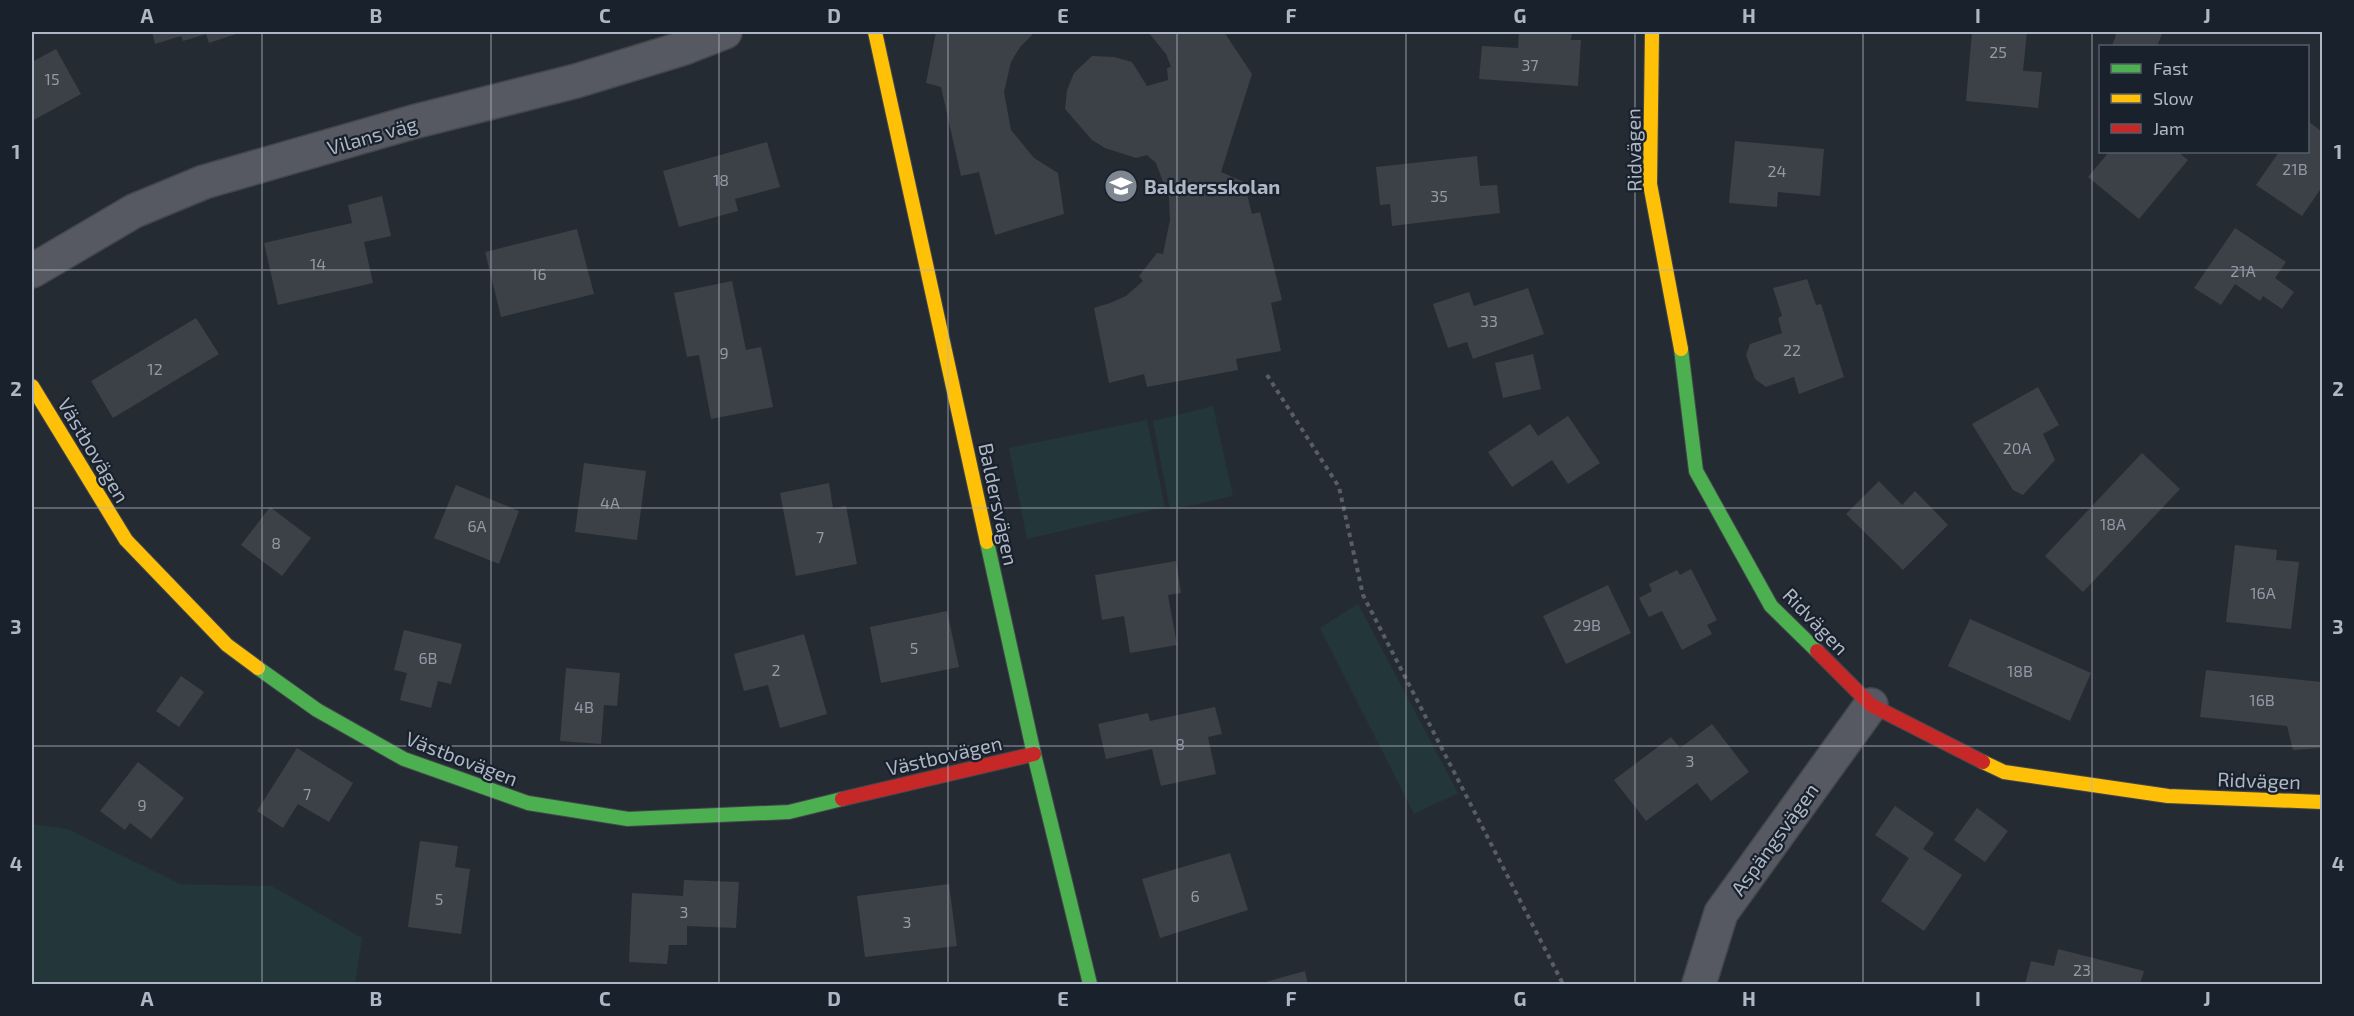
<svg xmlns="http://www.w3.org/2000/svg" width="2354" height="1016" font-family="'Exo 2',sans-serif">
  <style>
    .green { fill: #233639 }
    .building { fill: #3c4147 }
    .lines { fill: none; stroke-linecap: round; stroke-linejoin: round }
    .street-casing { stroke: #43474d; stroke-width: 36 }
    .fast-casing { stroke: #43474d; stroke-width: 16 }
    .slow-casing { stroke: #43474d; stroke-width: 16 }
    .jam-casing { stroke: #43474d; stroke-width: 16 }
    .path { stroke: #585e64; stroke-width: 4; stroke-dasharray: 4.5 4.5; stroke-linecap: butt }
    .street { stroke: #565961; stroke-width: 33 }
    .fast { stroke: #4caf50; stroke-width: 14 }
    .slow { stroke: #ffc107; stroke-width: 14 }
    .jam { stroke: #c62828; stroke-width: 14 }
    .grid { fill: none; stroke: #aeb7c5; stroke-width: 1.5; stroke-opacity: 0.55 }
    .labels { text-anchor: middle; dominant-baseline: central; stroke-width: 4.5; stroke-linejoin: round; paint-order: stroke }
    .number-label { font-size: 16px; fill: #929aa6 }
    .street-label { font-size: 20px; fill: #aeb7c5; stroke: #19212c }
    .poi-label { font-size: 20px; font-weight: bold; fill: #aeb7c5; stroke: #19212c; text-anchor: start }
    .neatline { fill: none; stroke: #aeb7c5; stroke-width: 2 }
    .grid-label { font-size: 20px; text-anchor: middle; font-weight: bold; fill: #aeb7c5 }
  </style>
  <rect width="100%" height="100%" fill="#252b32"/>
  <g class="green">
    <path d="M1213,406l20,90 -63,14 -17,-89z"/>
    <path d="M1147,420l18,87 -138,32 -18,-91z"/>
    <path d="M1358,604l100,189 -44,21 -94,-186z"/>
    <path d="M32,824l36,5 112,55 92,2 90,52 -7,46h-323z"/>
  </g>
  <g class="building">
    <path d="M152,32h84v2l-27,9 -3,-9 -23,7 -2,-5 -26,8z"/>
    <path d="M936,32h99l-15,15 -9,15 -7,30 7,38 23,28 24,15 6,41 -69,21 -16,-63 -18,4 -20,-89 -15,-4z"/>
    <path d="M1148,32h76l28,42 -31,98 23,10 8,32 8,-2 22,88 -11,3 10,48 -45,8 2,11 -91,17 -3,-13 -35,9 -15,-75 16,-5 16,-7 17,-15 -4,-5 18,-23 6,1 7,-34 -1,-22 -13,-35 -7,-6 -2,-2 -11,3 -31,-10 -13,-8 -27,-31 2,-19 7,-17 18,-17 22,1 18,5 15,24 21,-6 -1,-12 4,-1 -5,-13z"/>
    <path d="M1519,32h53l-1,8h10l-3,46 -99,-7 3,-33 36,2z"/>
    <path d="M1972,32h55l-4,39 19,1 -4,36 -72,-7z"/>
    <path d="M2117,32h38l7,2 -5,12h-45z"/>
    <path d="M56,49l25,45 -49,27v-59z"/>
    <path d="M2308,121l14,11v55l-20,29 -46,-31 23,-33h29z"/>
    <path d="M1735,141l89,8 -4,47 -42,-4 -1,15 -48,-4z"/>
    <path d="M767,142l13,45 -45,12 3,12 -59,16 -16,-56z"/>
    <path d="M2109,152h69l10,8 -49,59 -51,-42z"/>
    <path d="M1477,156l3,30 17,-1 3,28 -108,13 -2,-22 -10,1 -4,-38z"/>
    <path d="M382,196l9,40 -27,6 9,41 -95,22 -14,-62 88,-20 -4,-18z"/>
    <path d="M2235,228l51,34 -11,16 19,14 -12,17 -19,-13 -3,5 -25,-17 -14,21 -27,-17z"/>
    <path d="M577,229l17,65 -93,23 -16,-65z"/>
    <path d="M1807,279l9,26 5,-1 23,73 -45,17 -5,-17 -28,10 -11,-8 -9,-24 4,-11 32,-11 -4,-15 4,-2 -9,-28z"/>
    <path d="M732,281l14,69 15,-3 12,60 -62,12 -12,-64 -12,2 -13,-64z"/>
    <path d="M1528,288l16,46 -71,25 -6,-17 -19,6 -15,-44 36,-12 5,14z"/>
    <path d="M196,318l23,36 -106,64 -22,-37z"/>
    <path d="M1533,354l8,35 -38,9 -8,-35z"/>
    <path d="M2038,387l21,38 -16,9 12,26 -32,35 -10,-5 -41,-66z"/>
    <path d="M1568,416l32,47 -32,21 -16,-24 -40,27 -24,-35 42,-28 8,12z"/>
    <path d="M2142,453l38,36 -97,103 -38,-36z"/>
    <path d="M584,463l62,8 -9,69 -62,-8z"/>
    <path d="M1879,481l23,24 13,-14 33,34 -45,45 -57,-56z"/>
    <path d="M829,483l4,25 13,-2 11,58 -61,12 -16,-83z"/>
    <path d="M456,485l63,26 -20,53 -65,-26z"/>
    <path d="M270,507l41,31 -29,38 -41,-31z"/>
    <path d="M2235,545l42,5 -1,10 23,2 -8,67 -65,-7z"/>
    <path d="M1176,561l5,32 -13,2 9,50 -47,8 -6,-37 -22,4 -7,-45z"/>
    <path d="M1691,569l26,51 -10,5 5,9 -30,16 -20,-39 -13,6 -10,-19 13,-7 -3,-7 28,-14 3,5z"/>
    <path d="M1608,585l23,48 -65,31 -23,-48z"/>
    <path d="M947,611l12,56 -78,16 -11,-56z"/>
    <path d="M1970,619l121,54 -21,48 -122,-55z"/>
    <path d="M404,630l58,14 -11,40 -13,-3 -7,27 -31,-8 7,-27 -13,-3z"/>
    <path d="M804,634l23,80 -47,14 -12,-43 -24,6 -10,-37z"/>
    <path d="M566,668l54,5 -3,33 -13,-1 -3,39 -41,-3z"/>
    <path d="M2206,670l116,12v66l-29,2 -6,-24 -87,-9z"/>
    <path d="M181,676l23,16 -25,35 -23,-16z"/>
    <path d="M1215,707l7,27 -14,3 8,37 -55,12 -9,-37 -46,10 -8,-35 50,-11 2,8z"/>
    <path d="M1712,724l37,48 -38,29 -14,-18 -51,38 -32,-41 57,-43 9,11z"/>
    <path d="M297,748l56,35 -24,39 -31,-18 -15,24 -26,-17z"/>
    <path d="M138,762l46,36 -33,41 -21,-16 -5,7 -25,-19z"/>
    <path d="M1895,806l39,27 -11,16 39,26 -38,56 -43,-30 28,-43 -34,-23z"/>
    <path d="M1977,808l31,23 -23,31 -31,-22z"/>
    <path d="M420,841l38,5 -3,21 15,2 -9,65 -53,-7z"/>
    <path d="M1230,853l18,57 -88,28 -18,-59z"/>
    <path d="M684,880l55,2 -3,46 -49,-2v19h-18l-2,19 -38,-2 3,-69 51,3z"/>
    <path d="M949,884l8,62 -92,11 -8,-61z"/>
    <path d="M2058,949l86,22 -4,13h-115l6,-23 23,5z"/>
    <path d="M1305,971l3,13h-50z"/>
  </g>
  <g class="lines">
    <defs>
      <g id="street">
        <path d="M32,271l102,-60 70,-29 209,-60 163,-41 108,-33 41,-16"/>
        <path d="M1699,984l22,-71 150,-208"/>
      </g>
      <g id="fast">
        <path d="M1681,349l15,122 75,135 46,45"/>
        <path d="M987,542l47,212 56,230"/>
        <path d="M258,668l59,42 87,49 124,44 100,16 161,-7 53,-13"/>
      </g>
      <g id="slow">
        <path d="M875,32l112,510"/>
        <path d="M1652,32l-2,152 31,165"/>
        <path d="M32,386l94,154 101,105 31,23"/>
        <path d="M1983,762l21,10 164,24 154,6"/>
      </g>
      <g id="jam">
        <path d="M1817,651l54,54 112,57"/>
        <path d="M842,799l192,-45"/>
      </g>
    </defs>
    <use href="#street" class="street-casing"/>
    <use href="#fast" class="fast-casing"/>
    <use href="#slow" class="slow-casing"/>
    <use href="#jam" class="jam-casing"/>
    <path class="path" d="M1267,375l72,112 24,108 200,389"/>
    <use href="#street" class="street"/>
    <use href="#fast" class="fast"/>
    <use href="#slow" class="slow"/>
    <use href="#jam" class="jam"/>
  </g>
  <path class="grid" d="M262,32v952M491,32v952M719,32v952M948,32v952M1177,32v952M1406,32v952M1635,32v952M1863,32v952M2092,32v952M32,270h2290M32,508h2290M32,746h2290"/>
  <defs>
    <symbol id="school-disc" viewBox="-11 -11 22 22"><circle r="9.5" fill="#7e8692" stroke="#19212c"/><path d="M0-5L7-2L0 1L-7-2ZM-4 1L0 2.5L4 1V4Q0 6-4 4Z" fill="#fff"/></symbol>
  </defs>
  <g fill-rule="evenodd">
    <use href="#school-disc" x="1102" y="167" width="38" height="38"/>
  </g>
  <g class="labels">
    <g class="number-label">
      <text x="1998" y="51">25</text>
      <text x="1530" y="64">37</text>
      <text x="52" y="78">15</text>
      <text x="2295" y="168">21B</text>
      <text x="1777" y="170">24</text>
      <text x="721" y="179">18</text>
      <text x="1439" y="195">35</text>
      <text x="318" y="263">14</text>
      <text x="2243" y="270">21A</text>
      <text x="539" y="273">16</text>
      <text x="1489" y="320">33</text>
      <text x="1792" y="349">22</text>
      <text x="724" y="352">9</text>
      <text x="155" y="368">12</text>
      <text x="2017" y="447">20A</text>
      <text x="610" y="502">4A</text>
      <text x="2113" y="523">18A</text>
      <text x="477" y="525">6A</text>
      <text x="820" y="536">7</text>
      <text x="276" y="542">8</text>
      <text x="2263" y="592">16A</text>
      <text x="1587" y="624">29B</text>
      <text x="914" y="647">5</text>
      <text x="428" y="657">6B</text>
      <text x="776" y="669">2</text>
      <text x="2020" y="670">18B</text>
      <text x="2262" y="699">16B</text>
      <text x="584" y="706">4B</text>
      <text x="1180" y="743">8</text>
      <text x="1690" y="760">3</text>
      <text x="307" y="793">7</text>
      <text x="142" y="804">9</text>
      <text x="1195" y="895">6</text>
      <text x="439" y="898">5</text>
      <text x="684" y="911">3</text>
      <text x="907" y="921">3</text>
      <text x="2082" y="969">23</text>
    </g>
    <g class="street-label">
      <text transform="translate(372 135) rotate(-16)">Vilans väg</text>
      <text transform="translate(1633 150) rotate(-91)">Ridvägen</text>
      <text transform="translate(94 450) rotate(59)">Västbovägen</text>
      <text transform="translate(999 504) rotate(78)">Baldersvägen</text>
      <text transform="translate(1816 621) rotate(46)">Ridvägen</text>
      <text transform="translate(944 755) rotate(-13)">Västbovägen</text>
      <text transform="translate(462 758) rotate(21)">Västbovägen</text>
      <text transform="translate(2259 780) rotate(2)">Ridvägen</text>
      <text transform="translate(1774 839) rotate(-54)">Aspängsvägen</text>
    </g>
    <g class="poi-label">
      <text x="1144" y="186">Baldersskolan</text>
    </g>
  </g>
  <rect width="2354" height="1016" fill="none" stroke="#19212c" stroke-width="66"/>
  <rect x="2099" y="45" width="210" height="108" fill="#19212c" stroke="#555d69" stroke-width="1.5"/>
  <rect x="2111" y="64" width="30" height="9" fill="#4caf50" stroke="#555d69" stroke-width="1.5"/>
  <text x="2153" y="75" font-size="18" fill="#aeb7c5">Fast</text>
  <rect x="2111" y="94" width="30" height="9" fill="#ffc107" stroke="#555d69" stroke-width="1.5"/>
  <text x="2153" y="105" font-size="18" fill="#aeb7c5">Slow</text>
  <rect x="2111" y="124" width="30" height="9" fill="#c62828" stroke="#555d69" stroke-width="1.5"/>
  <text x="2153" y="135" font-size="18" fill="#aeb7c5">Jam</text>
  <rect x="33" y="33" width="2288" height="950" class="neatline"/>
  <g class="grid-label">
    <text x="147" y="23">A</text>
    <text x="376" y="23">B</text>
    <text x="605" y="23">C</text>
    <text x="834" y="23">D</text>
    <text x="1063" y="23">E</text>
    <text x="1291" y="23">F</text>
    <text x="1520" y="23">G</text>
    <text x="1749" y="23">H</text>
    <text x="1978" y="23">I</text>
    <text x="2207" y="23">J</text>
    <text x="16" y="159">1</text>
    <text x="2338" y="159">1</text>
    <text x="16" y="396">2</text>
    <text x="2338" y="396">2</text>
    <text x="16" y="634">3</text>
    <text x="2338" y="634">3</text>
    <text x="16" y="871">4</text>
    <text x="2338" y="871">4</text>
    <text x="147" y="1006">A</text>
    <text x="376" y="1006">B</text>
    <text x="605" y="1006">C</text>
    <text x="834" y="1006">D</text>
    <text x="1063" y="1006">E</text>
    <text x="1291" y="1006">F</text>
    <text x="1520" y="1006">G</text>
    <text x="1749" y="1006">H</text>
    <text x="1978" y="1006">I</text>
    <text x="2207" y="1006">J</text>
  </g>
</svg>
